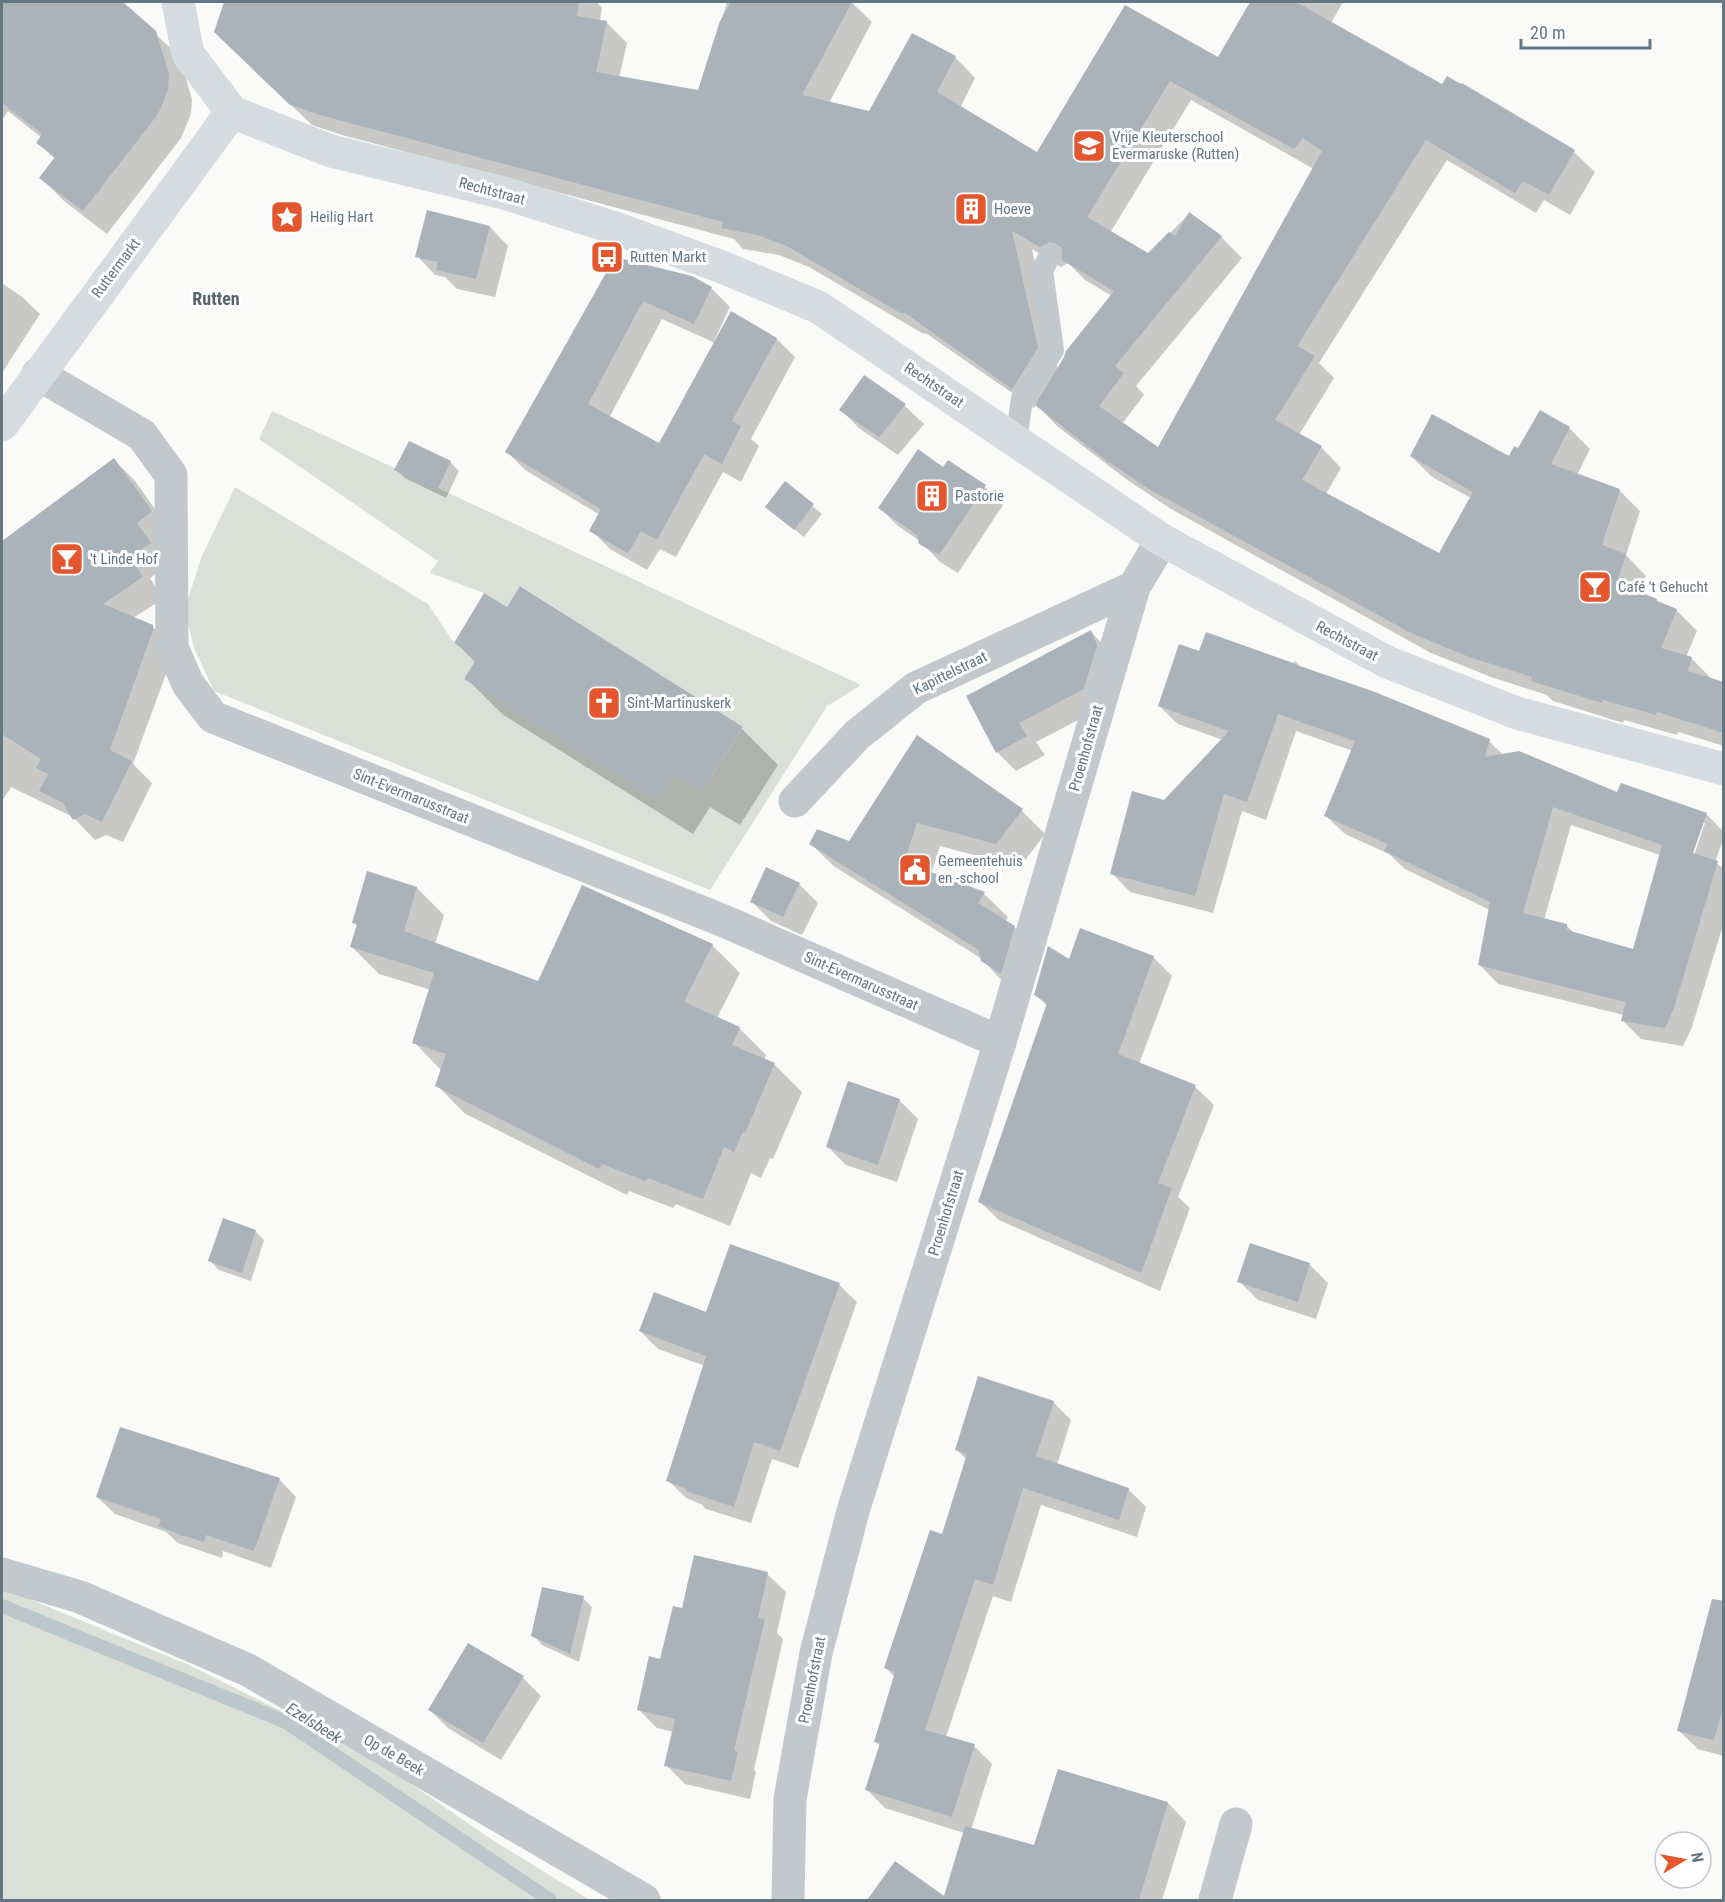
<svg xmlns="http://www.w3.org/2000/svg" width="1725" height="1902" font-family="'Roboto Condensed',sans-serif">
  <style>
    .green { fill: #dadfd7 }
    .shadow { fill: #0003; fill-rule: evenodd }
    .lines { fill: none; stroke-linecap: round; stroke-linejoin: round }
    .stream { stroke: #bbc7cb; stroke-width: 14 }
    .building { fill: #aab3b9; fill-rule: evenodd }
    .lane { stroke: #c3c8cc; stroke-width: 22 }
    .street { stroke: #c3c8cc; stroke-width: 33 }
    .secondary { stroke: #d6dbdf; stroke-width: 33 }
    .labels { text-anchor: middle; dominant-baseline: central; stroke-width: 6; stroke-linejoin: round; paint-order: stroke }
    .poi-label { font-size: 15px; fill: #657683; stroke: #fff; text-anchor: start }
    .street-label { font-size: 15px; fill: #657683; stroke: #fff }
    .water-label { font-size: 16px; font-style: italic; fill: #60757c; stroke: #fff }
    .quarter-label { font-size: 18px; font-weight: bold; fill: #57646e; stroke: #fff }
  </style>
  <rect width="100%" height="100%" fill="#fafaf8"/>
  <g class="green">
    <path d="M272,411l589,274 -34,21 -117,184 -496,-199 -20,-43 -9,-39 16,-51 34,-71 193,117 26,39 23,15 -13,21 192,119 17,-26 30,18 40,-62 -222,-142 -14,21 -23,-14 -54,-20 8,-12 -179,-122z"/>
    <path d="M2,1591l22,6 165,68 96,48 110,60 96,66 99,61h-588z"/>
  </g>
  <g class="shadow">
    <path d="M2,2h119l58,54 13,43 -1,15 -10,24 -74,96 -43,-33 -23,-23 14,-19 -17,-16 4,-5 -34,-27 -6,9z"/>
    <path d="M226,2h370l6,5 -2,14 6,1 21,21 -8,35 80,14 28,-90h124l21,20 -43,81 41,10 85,-56 20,21 -15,30 78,46 88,-146 93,51 32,-57h92l-12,21 112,63 19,-1 112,67 21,20 -25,43 -26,-15 -8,13 -89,-53 -128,203 15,15 -35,57 22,12 20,21 -15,26 114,61 31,-57 -39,-21 -21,-21 98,2 9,-8 51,-22 21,21 -13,26 42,15 21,21 -14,44 20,21 -5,17 35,17 21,21 -11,26 5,1 21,21 12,4v63l-46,-14 -1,3 -53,-15 -1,3 -70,-22 -6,-6 -56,-18 -60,-24 -260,-144 -45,-30 -69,-53 -21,-22 -2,4 -107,-74 -5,-1 -113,-66 -30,-12 -36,-6 -9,-10 -392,-104 -30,-10 -96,-93zM1191,100l123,69 -155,280 -37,-25 22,-29 -8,-9 106,-128 -21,-21 -32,-23 -41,41 -38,-22zM1032,249l29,18 7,-4 17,17 27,16 -54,74z"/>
    <path d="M428,212l62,15 18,19 -13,51 -38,-8 -12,-12 -10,-2 -18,-19z"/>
    <path d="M616,259l95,29 19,19 -16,34 63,-2 18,18 -44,82 8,7 -18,36 -18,-10 -47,85 -16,-8 -13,21 -37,-21 -19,-19 9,-15 -75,-45 -18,-18zM662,319l53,24 -56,103 -50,-28z"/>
    <path d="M2,283l20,14 18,17 -38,59z"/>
    <path d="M864,377l41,29 19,18 -26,31 -38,-26 -19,-19z"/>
    <path d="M114,460l21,21 37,52 -1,31 -21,14 13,21 -30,19 19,8 22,22v4l-41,112 19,19 -29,59 -17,-7 -11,5 -22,-23 -62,-30 -9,14v-257z"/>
    <path d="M450,462l9,9 -13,27 -41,-20 -9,-9z"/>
    <path d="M944,469l41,18 18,18 -45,68 -18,-11 -20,-21 -22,-15 -18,-18z"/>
    <path d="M785,483l37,31 -18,23 -37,-30z"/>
    <path d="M508,610l234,119 36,36 -38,60 -30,-18 -17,27 -191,-120 -36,-36 10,-15 -20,-20z"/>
    <path d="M1091,632l18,19 -6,56 -67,35 9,13 -29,16 -19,-19 -29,-55z"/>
    <path d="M1200,653l93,12 3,-3 5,6 188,73 15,15 113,38 89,20 18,18v5l-9,25 9,7v53l-32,105 -9,19 -42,-7 -19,-19 2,-5 -126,-31 -18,-19 10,-55 -85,-41 -16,-15 -44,-20 -19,-18 27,-65 -57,-20 -30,89 -24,-9 -29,102 -83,-21 -18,-19 53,-72 58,-61 -45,-16 -19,-18zM1702,823h3l-13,38 -3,-1zM1571,825l89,30 -26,95 -60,-17 -8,-8 -22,-5z"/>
    <path d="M917,737l105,74 23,23 -25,33 -80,-21 -9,28 53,20 24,23 -3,5 9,5 24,24 -32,34 -24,-26 -147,-92 -24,-23 38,-1z"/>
    <path d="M799,884l19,19 -16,32 -31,-14 -19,-19z"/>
    <path d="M417,888l27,27 -9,29 104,39 173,-38 28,28 -23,45 22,10 27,27 -2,5 10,4 28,28 -29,67 -3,-1 -9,20 -10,-5 -21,53 -54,-22 -3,4 -44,-17 -2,4 -163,-82 -27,-28 5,-14 -28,-29 17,-52 -52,-16 -27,-27 6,-20 -5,-5z"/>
    <path d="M1153,957l19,19 -33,88 56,23 19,18 -36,92 12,11 -30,83 -161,-71 -19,-18 67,-196 -12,-12z"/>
    <path d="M899,1100l19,19 -21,63 -51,-17 -19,-19z"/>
    <path d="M255,1231l9,9 -13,41 -32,-11 -9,-9z"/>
    <path d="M1251,1245l59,20 18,18 -12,36 -58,-19 -19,-19z"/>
    <path d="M839,1285l18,17 -59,166 -26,-9 -21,64 -45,-14 -5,-5 -15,-6 -18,-18 37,-114 -47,-17 -18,-18 66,-17z"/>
    <path d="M1053,1402l18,18 -14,45 71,24 18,18 -9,30 -96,-32 -30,97 -18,-6 -47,141 28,9 18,18 -21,66 -7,3 -79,-25 -18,-18 13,-44 -5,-5 20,-64 -9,-9 57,-132 24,-76 -10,-10z"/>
    <path d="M279,1479l17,18 -25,71 -48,-17 -1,7 -44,-15 -12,-11 -51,-18 -18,-17z"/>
    <path d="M767,1574l19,18 -9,41 6,6 -29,131 2,2 -6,27 -65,-15 -19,-19 7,-33 -16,-4 -18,-18 44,-100z"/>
    <path d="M583,1598l9,9 -13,55 -37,-17 -9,-10z"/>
    <path d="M1724,1633v123l-26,-7 -19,-18z"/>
    <path d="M523,1678l18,18 -40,64 -53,-32 -18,-18z"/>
    <path d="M1077,1776l91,27 18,19 -24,78h-121z"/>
    <path d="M895,1863l54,37h-80z"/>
  </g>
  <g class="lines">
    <path class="stream" d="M2,1606l284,116 264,178"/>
  </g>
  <g class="building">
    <path d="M2,2h121l33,29 13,44 -1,15 -10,24 -75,97 -44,-33 16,-21 -19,-14 6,-9 -40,-31z"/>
    <path d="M224,2h355l-2,14 30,5 -11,51 102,18 22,-69 11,-19h121l-50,93 67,16 43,-78 44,23 -19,36 100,60 88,-147 93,52 32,-55h46l146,82 5,-8 14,8 1,-1 113,67 -26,45 -26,-14 -8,12 -89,-53 -129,206 18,10 -40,64 47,26 -20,34 137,73 34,-61 -63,-36 22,-42 77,42 5,-10 4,2 22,-38 30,17 -19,37 69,25 -18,56 24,9 -9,29 23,8v1l17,7v2l20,8 -16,39 31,9 -4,14 36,11v51l-67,-21 -1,3 -53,-15 -1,3 -71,-22 1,-4 -63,-20 -60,-25 -260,-143 -45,-30 -69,-54 29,-48 2,-6 48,-60 -52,-31v-12l-7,-5 -6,-1 -9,5 -28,-16 26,117 -26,41 -107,-76h-5l-113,-67 -30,-11 -36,-7 2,-6 -403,-107 -30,-10 -76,-73zM1170,81l124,68 9,-11 19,13 -164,296 -59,-41 25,-33 -9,-7 107,-130 -33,-24 -14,24 -6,-4 -21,21 -61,-36z"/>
    <path d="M427,210l63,16 -14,53 -40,-9 2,-8 -23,-5z"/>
    <path d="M615,257l77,19 20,11 -18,37 -51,-23 -55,103 71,39 72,-132 46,27 -45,83 9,5 -19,38 -18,-10 -47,86 -16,-9 -13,22 -39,-22 12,-22 -96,-57z"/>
    <path d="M864,375l42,29 -27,33 -40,-27z"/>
    <path d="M409,441l42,20 -14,29 -43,-20z"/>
    <path d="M918,449l25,18 5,-7 38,25 -47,70 -20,-11 -2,-9 -39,-27z"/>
    <path d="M114,458l38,53 -15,12 14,20 -21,14 13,20 -40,27 50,21v5l-43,120 22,11 -30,61 -17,-8 -12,6 -10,-17 -24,-12 9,-17 -12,-6 5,-9 -39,-25v-193z"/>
    <path d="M785,481l29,23 -20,26 -29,-23z"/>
    <path d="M520,586l223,141 -40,63 -30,-18 -17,27 -192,-120 13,-21 -23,-15 30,-50 23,14z"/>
    <path d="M1091,630l6,15 -13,44 -65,34 8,13 -31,17 -30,-57z"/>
    <path d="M1206,632l87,31 3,-3 -2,4 81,28 115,47 -5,18 34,-6 98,41 4,-9 86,30 -14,40 25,8 -44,147 -9,20 -44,-7 5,-19 -148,-37 12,-63 -106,-51 4,-7 -64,-28 31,-75 -77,-27 -31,88 -23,-8 -29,102 -85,-22 22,-83 32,9 65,-69 -71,-25 21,-62 20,7zM1553,807l109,38 -29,104 -66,-19v-6l-44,-11z"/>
    <path d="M917,735l106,74 -27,35 -79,-21 -13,39 81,30 -7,11 37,23 -14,48 -20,-13 -2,-11 -170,-106 8,-15 32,12z"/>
    <path d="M766,867l34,16 -17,34 -33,-15z"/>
    <path d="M367,871l50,16 -13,44 134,50 44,-96 131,59 -29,58 56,25 -8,18 43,18 -30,70 -2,-1 -9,20 -10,-5 -21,52 -55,-21 -3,3 -43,-17 -3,5 -164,-83 11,-32 -34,-11 22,-70 -84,-26 7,-23 -5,-1z"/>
    <path d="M1080,928l74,28 -36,98 78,31 -38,98 14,5 -31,85 -163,-71 69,-199 -13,-8 14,-49 21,13z"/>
    <path d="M848,1081l52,18 -22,66 -52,-18z"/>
    <path d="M223,1218l33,12 -14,43 -34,-12z"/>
    <path d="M1250,1243l60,20 -12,39 -61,-20z"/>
    <path d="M730,1244l110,39 -60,168 -26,-9 -20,65 -48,-16 1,-2 -21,-8 40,-125 -67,-25 15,-39 52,20z"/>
    <path d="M978,1376l76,25 -18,55 93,32 -10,32 -96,-32 -30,97 -18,-6 -50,151 50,14 -23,73 -87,-27 15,-47 -6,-1 21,-70 -11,-4 46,-138 12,4 25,-80 -12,-4z"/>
    <path d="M120,1427l160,51 -26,73 -48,-16 -2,7 -23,-7 -23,-9 3,-7 -65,-22z"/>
    <path d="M694,1555l74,17 -10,46 7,1 -31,131 4,2 -7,29 -67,-15 11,-47 -38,-9 12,-54 11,3 13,-53 9,2z"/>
    <path d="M542,1587l42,9 -14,58 -39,-18z"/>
    <path d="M1712,1599l12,2v102l-10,37 -37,-9z"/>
    <path d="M468,1643l56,33 -41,67 -55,-33z"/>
    <path d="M1058,1769l110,33 -29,98h-272l28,-39 49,35 21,-70 69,19z"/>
  </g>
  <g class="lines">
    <path class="lane" d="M1016,441l6,-42 31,-49 -11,-79 8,-16"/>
    <g class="street">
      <path d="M38,374l104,61 29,40 1,172 16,37 25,33 511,204 276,121"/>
      <path d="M795,801l62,-66 59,-47 218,-101"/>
      <path d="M2,1574l78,23 168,73 396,230"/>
      <path d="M788,1900l2,-101 26,-146 37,-142 147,-469 134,-455 28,-47"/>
      <path d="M1215,1900l21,-76"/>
    </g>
    <g class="secondary">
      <path d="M178,2l10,52 44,58 99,39 173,42 111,35 107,39 96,40 344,233 225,122 130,51 207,56"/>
      <path d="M2,425l230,-313"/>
    </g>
  </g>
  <defs>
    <symbol id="school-square" viewBox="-11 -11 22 22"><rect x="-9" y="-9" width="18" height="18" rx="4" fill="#e4572e" stroke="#fff"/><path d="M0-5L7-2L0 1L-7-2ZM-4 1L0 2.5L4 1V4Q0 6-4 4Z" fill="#fff"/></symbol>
    <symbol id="building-square" viewBox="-11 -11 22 22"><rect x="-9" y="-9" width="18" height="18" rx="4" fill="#e4572e" stroke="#fff"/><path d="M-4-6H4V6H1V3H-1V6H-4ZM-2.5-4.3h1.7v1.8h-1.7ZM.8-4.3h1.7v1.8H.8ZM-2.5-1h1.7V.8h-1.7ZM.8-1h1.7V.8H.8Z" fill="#fff"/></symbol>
    <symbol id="sight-square" viewBox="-11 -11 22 22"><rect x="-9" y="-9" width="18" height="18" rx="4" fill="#e4572e" stroke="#fff"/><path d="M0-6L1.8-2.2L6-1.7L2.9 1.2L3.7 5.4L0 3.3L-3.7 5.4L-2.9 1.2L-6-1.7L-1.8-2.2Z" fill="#fff"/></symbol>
    <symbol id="bus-square" viewBox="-11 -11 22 22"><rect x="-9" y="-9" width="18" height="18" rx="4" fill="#e4572e" stroke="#fff"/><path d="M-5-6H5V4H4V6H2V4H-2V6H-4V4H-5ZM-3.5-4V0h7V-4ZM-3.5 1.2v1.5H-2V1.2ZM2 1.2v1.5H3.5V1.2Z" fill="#fff"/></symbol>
    <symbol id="bar-square" viewBox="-11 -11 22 22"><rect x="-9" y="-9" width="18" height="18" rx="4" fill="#e4572e" stroke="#fff"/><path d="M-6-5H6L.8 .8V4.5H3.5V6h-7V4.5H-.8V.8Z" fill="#fff"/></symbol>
    <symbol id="church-square" viewBox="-11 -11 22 22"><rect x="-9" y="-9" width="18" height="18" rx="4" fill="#e4572e" stroke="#fff"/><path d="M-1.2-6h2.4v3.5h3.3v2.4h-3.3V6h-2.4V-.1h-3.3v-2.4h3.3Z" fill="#fff"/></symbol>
    <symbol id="civic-square" viewBox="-11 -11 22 22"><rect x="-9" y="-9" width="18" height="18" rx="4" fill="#e4572e" stroke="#fff"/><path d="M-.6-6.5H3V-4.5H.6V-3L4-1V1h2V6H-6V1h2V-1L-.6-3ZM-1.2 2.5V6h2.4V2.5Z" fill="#fff"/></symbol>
  </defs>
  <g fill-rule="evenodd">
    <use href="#school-square" x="1070" y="127" width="38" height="38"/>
    <use href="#building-square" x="952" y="190" width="38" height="38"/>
    <use href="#sight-square" x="268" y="198" width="38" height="38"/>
    <use href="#bus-square" x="588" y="238" width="38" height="38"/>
    <use href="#building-square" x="913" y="477" width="38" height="38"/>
    <use href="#bar-square" x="48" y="540" width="38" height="38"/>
    <use href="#bar-square" x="1576" y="568" width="38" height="38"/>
    <use href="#church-square" x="585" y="684" width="38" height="38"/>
    <use href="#civic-square" x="896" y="851" width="38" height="38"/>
  </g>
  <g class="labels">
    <g class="poi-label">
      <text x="1112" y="137">Vrije Kleuterschool<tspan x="1112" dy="17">Evermaruske (Rutten)</tspan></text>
      <text x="994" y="209">Hoeve</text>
      <text x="310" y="217">Heilig Hart</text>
      <text x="630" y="257">Rutten Markt</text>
      <text x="955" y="496">Pastorie</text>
      <text x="90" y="559">'t Linde Hof</text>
      <text x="1618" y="587">Café 't Gehucht</text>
      <text x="627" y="703">Sint-Martinuskerk</text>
      <text x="938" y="861">Gemeentehuis<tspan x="938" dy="17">en -school</tspan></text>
    </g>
    <g class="street-label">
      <text transform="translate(492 191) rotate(15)">Rechtstraat</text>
      <text transform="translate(116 268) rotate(-53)">Ruttermarkt</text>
      <text transform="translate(934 385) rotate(34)">Rechtstraat</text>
      <text transform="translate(1347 641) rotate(28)">Rechtstraat</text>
      <text transform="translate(950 673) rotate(-26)">Kapittelstraat</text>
      <text transform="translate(1086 748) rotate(-74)">Proenhofstraat</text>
      <text transform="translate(411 796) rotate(22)">Sint-Evermarusstraat</text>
      <text transform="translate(861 981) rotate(24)">Sint-Evermarusstraat</text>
      <text transform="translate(946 1213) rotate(-73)">Proenhofstraat</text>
      <text transform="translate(812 1680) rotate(-79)">Proenhofstraat</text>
      <text transform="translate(394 1755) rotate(30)">Op de Beek</text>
    </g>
    <g class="water-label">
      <text transform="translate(314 1723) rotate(32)">Ezelsbeek</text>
    </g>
    <g class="quarter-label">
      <text x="216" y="298">Rutten</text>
    </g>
  </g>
  <rect width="1725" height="1902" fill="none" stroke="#657683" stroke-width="6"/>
  <g transform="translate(1683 1860) rotate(80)"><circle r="28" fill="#ffffff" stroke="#c1c8cd" stroke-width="1.5"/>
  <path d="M0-4.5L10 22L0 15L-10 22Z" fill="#e4572e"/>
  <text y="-9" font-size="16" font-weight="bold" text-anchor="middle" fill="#657683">N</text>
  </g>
  <path d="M1521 39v9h129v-9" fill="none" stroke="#657683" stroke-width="3"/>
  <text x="1530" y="39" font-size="18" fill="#657683" stroke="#ffffff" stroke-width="4.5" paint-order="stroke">20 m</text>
</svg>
